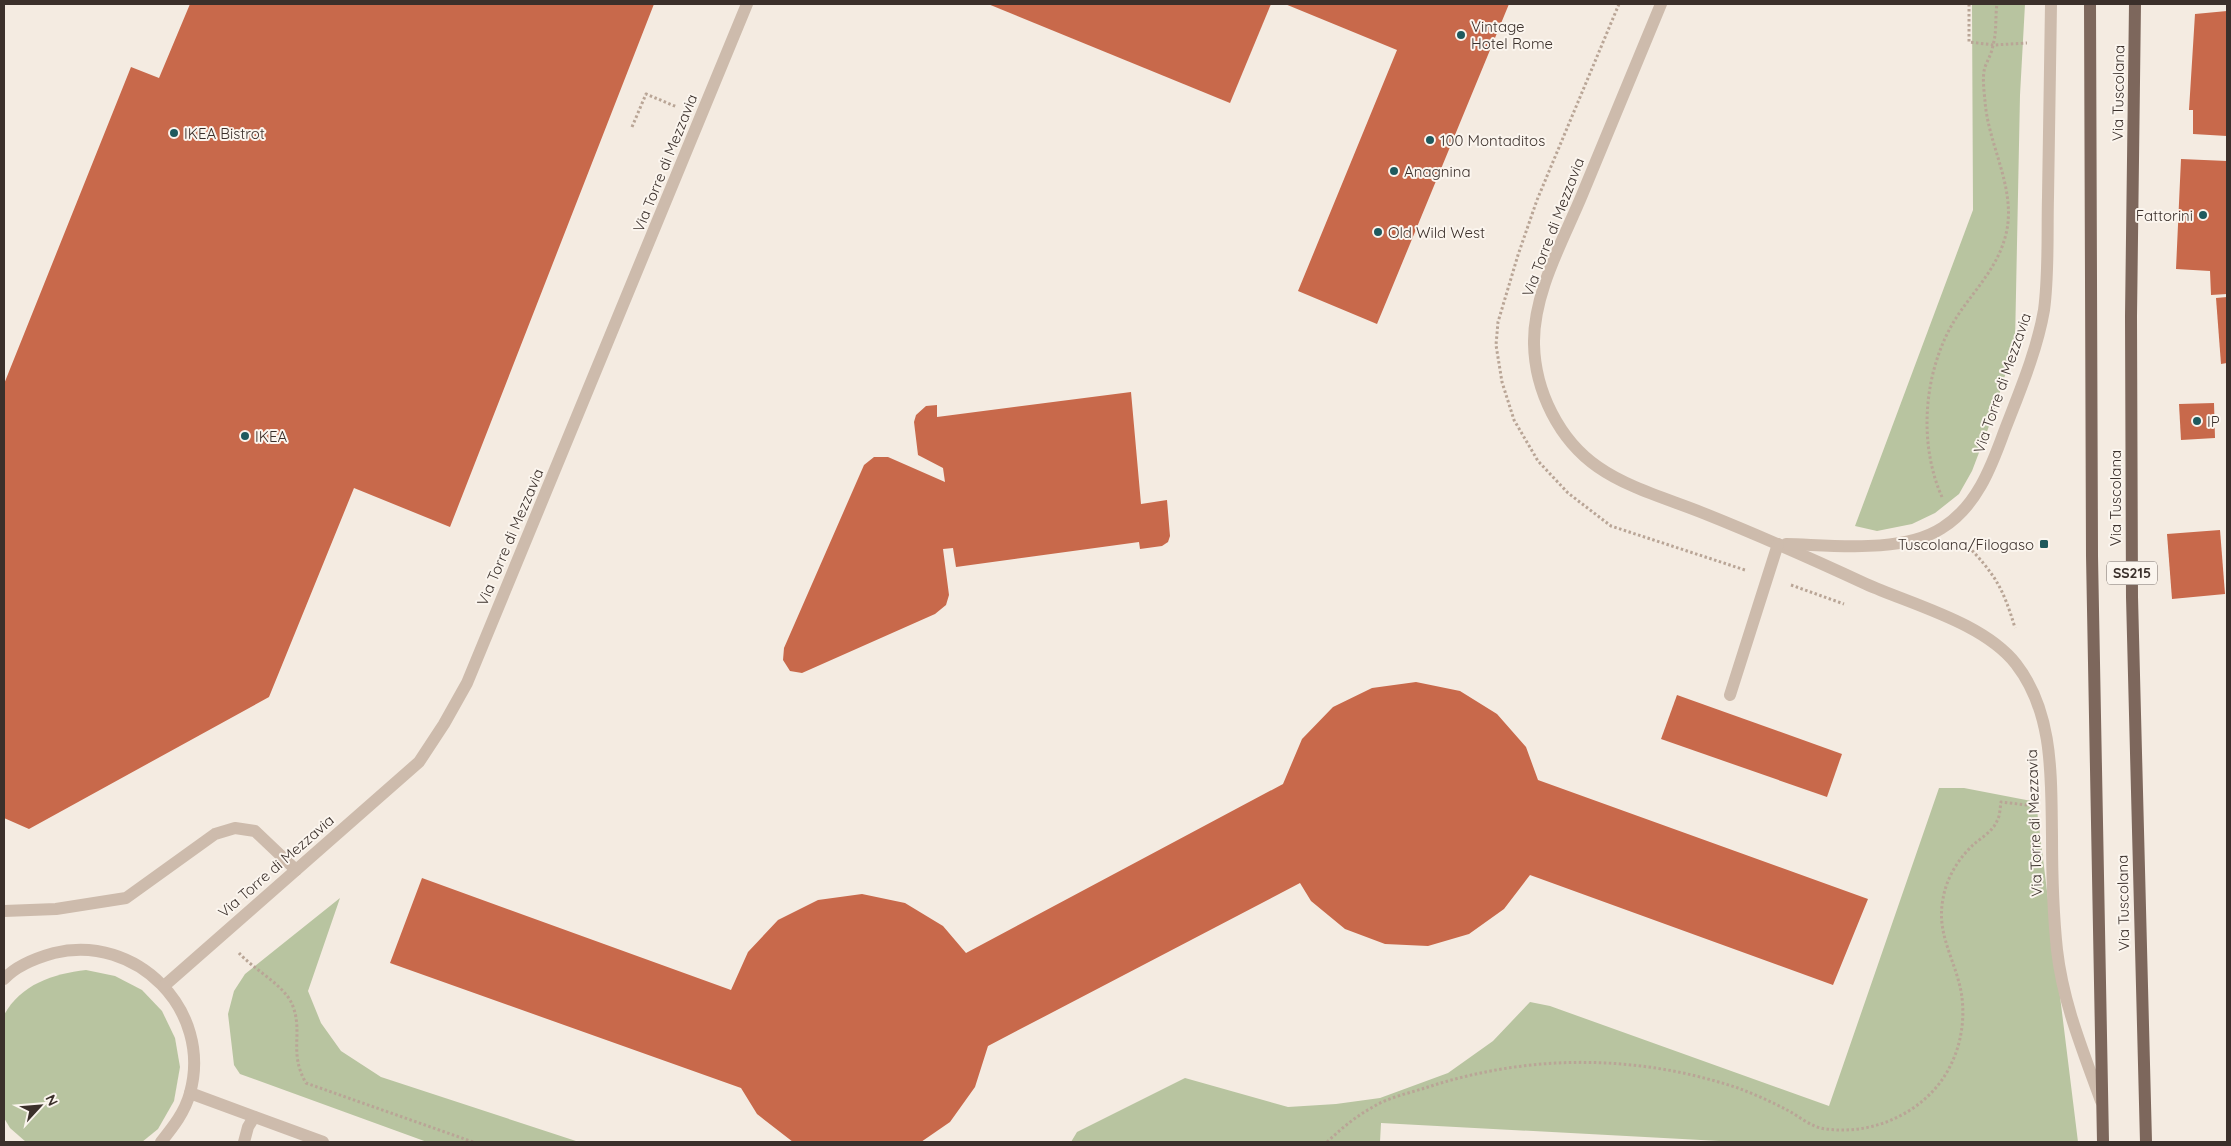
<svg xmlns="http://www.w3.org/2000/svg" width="2231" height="1146" font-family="Quicksand,sans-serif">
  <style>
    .green { fill: #b8c4a0 }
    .building { fill: #c8694b }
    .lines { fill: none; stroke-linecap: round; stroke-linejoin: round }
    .path { stroke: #b9a596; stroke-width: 3; stroke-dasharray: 2.5 2.5; stroke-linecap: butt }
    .minor { stroke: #cdbbac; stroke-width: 12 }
    .major { stroke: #7d675c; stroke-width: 12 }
    .poi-dot { fill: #1f5a5e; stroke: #fbf5ee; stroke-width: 2 }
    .labels { text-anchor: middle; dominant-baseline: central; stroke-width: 4; stroke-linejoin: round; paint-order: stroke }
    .shield { fill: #fbf5ee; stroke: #756b66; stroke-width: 1 }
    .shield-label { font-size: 14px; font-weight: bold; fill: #3b302b }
    .poi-label { font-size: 15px; fill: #3b302b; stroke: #fbf5ee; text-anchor: start }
    .street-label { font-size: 15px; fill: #3b302b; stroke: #fbf5ee }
  </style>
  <rect width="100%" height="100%" fill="#f4ebe1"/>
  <g class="green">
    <path d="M1972,4h53l-5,91 -5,248 -24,78 -19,50 -13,23 -24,19 -23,11 -35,7 -22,-5 118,-316z"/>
    <path d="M1939,788h25l72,14 42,340h-340l-357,-19 -1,19h-309l6,-10 108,-54 103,29 48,-3 44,-6 68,-25 45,-32 37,-39 20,4 279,100z"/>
    <path d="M340,898l-32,93 13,32 20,28 40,26 198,65h-152l-187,-68 -6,-9 -6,-51 6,-23 11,-17z"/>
    <path d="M86,970l29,6 27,14 20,21 13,27 5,29 -6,34 -16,28 -16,13h-116l-16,-14 -6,-10v-103c17,-31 49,-41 82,-45z"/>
  </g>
  <g class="building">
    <path d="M190,4h464l-204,523 -96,-39 -85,209 -240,132 -25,-11v-434l127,-317 28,11z"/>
    <path d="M988,4h283l-41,99z"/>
    <path d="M1285,4h224l-132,320 -79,-33 99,-241z"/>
    <path d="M2227,11v125l-34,-2v-24h-4l6,-96z"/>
    <path d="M2181,159l46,2v133l-16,1 -1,-24 -34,-2z"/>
    <path d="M2227,297v66l-6,1 -5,-66z"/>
    <path d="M1131,392l10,112 26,-4 3,36 -2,6 -6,4 -22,3 -1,-7 -183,25 -3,-19 -10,1 6,46 -3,10 -11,9 -133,59 -12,-2 -7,-11 1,-12 80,-183 10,-8h14l57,25 -2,-14 -25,-13 -4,-33 2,-7 10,-9 11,-1v12z"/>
    <path d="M2214,403l1,35 -34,2 -2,-36z"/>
    <path d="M2220,530l5,64 -53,5 -5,-65z"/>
    <path d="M1416,682l44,9 37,23 29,33 12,33 330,119 -35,86 -303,-110 -26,34 -35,25 -41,12 -43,-2 -40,-15 -34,-28 -11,-18 -312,163 -13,41 -25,35 -29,20h-128l-36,-28 -16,-26 -351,-125 32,-85 309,112 17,-38 30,-32 40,-20 44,-6 43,9 38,23 23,27 317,-169 19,-45 31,-32 39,-19z"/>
    <path d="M1677,695l165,59 -15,43 -166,-58z"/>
  </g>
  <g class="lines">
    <g class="path">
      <path d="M1619,4l-82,196 -19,55 -20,67 -2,23 6,37 12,38 24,41 30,32 43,33 134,44"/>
      <path d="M1969,4v38l25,3 33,-2"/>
      <path d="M632,127l14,-33 31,13"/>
      <path d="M1942,497c-25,-56 -18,-131 16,-182 18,-27 40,-48 48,-81 11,-45 -18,-89 -21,-133 -1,-10 -3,-25 0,-34 3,-8 7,-14 8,-22 4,-13 2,-28 4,-41"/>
      <path d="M1965,543c29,30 38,44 50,85"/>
      <path d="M1791,585l53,19"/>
      <path d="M239,953c14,16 45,32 53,51 12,28 -4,48 14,79l167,59"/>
      <path d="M1327,1142c14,-13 29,-26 46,-35 16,-10 37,-14 55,-20 102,-33 208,-33 310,1 16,6 34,14 49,22 12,6 25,18 39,19 52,7 107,-21 127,-69 11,-25 13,-55 5,-81 -8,-28 -21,-50 -15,-80 3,-20 15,-40 30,-54 8,-7 20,-14 24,-24 3,-5 3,-13 4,-19l26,3"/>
    </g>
    <g class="minor">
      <path d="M1661,4c-26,64 -53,127 -79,191 -19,46 -49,98 -48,149 1,47 25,96 64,123 30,21 70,32 105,46 55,22 109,46 163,71 47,21 118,39 150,80 38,49 35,113 36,172 0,38 1,76 5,114 6,53 26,101 44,151"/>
      <path d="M1786,544c45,1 116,10 156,-16 34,-21 49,-60 62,-96 15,-39 33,-81 40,-122 5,-37 3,-76 4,-113 1,-65 2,-129 3,-193"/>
      <path d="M1730,695l48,-151"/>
      <path d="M4,911l52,-2 70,-11 89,-64 20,-6 20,3 41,39"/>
      <path d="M4,979c12,-13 32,-21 50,-26 82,-20 159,57 136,140 -5,19 -17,34 -29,49"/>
      <path d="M164,986l255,-224 25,-38 23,-41 280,-679"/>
      <path d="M190,1093l133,49"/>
      <path d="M244,1142l4,-15 6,-10"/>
    </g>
    <g class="major">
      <path d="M2090,4l2,552 11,586"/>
      <path d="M2135,4l-4,312 1,281 14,545"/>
    </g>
  </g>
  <g class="poi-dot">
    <circle cx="1461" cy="35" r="5"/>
    <circle cx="174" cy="133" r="5"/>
    <circle cx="1430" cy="140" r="5"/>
    <circle cx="1394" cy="171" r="5"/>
    <circle cx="2203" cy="215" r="5"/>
    <circle cx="1378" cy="232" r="5"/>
    <circle cx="2197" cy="421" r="5"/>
    <circle cx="245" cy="436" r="5"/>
    <rect x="2039" y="539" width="10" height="10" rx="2.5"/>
  </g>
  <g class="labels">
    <rect class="shield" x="2107" y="561.5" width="50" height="23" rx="4"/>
    <g class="shield-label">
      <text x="2132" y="573">SS215</text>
    </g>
    <g class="poi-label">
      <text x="1471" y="26">Vintage<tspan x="1471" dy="17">Hotel Rome</tspan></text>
      <text x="184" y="133">IKEA Bistrot</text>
      <text x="1440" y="140">100 Montaditos</text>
      <text x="1404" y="171">Anagnina</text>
      <text x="2193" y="215" text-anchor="end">Fattorini</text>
      <text x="1388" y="232">Old Wild West</text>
      <text x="2207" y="421">IP</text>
      <text x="255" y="436">IKEA</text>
      <text x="2034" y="544" text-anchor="end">Tuscolana/Filogaso</text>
    </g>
    <g class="street-label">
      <text transform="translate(2118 93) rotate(-89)">Via Tuscolana</text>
      <text transform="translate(665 163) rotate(-68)">Via Torre di Mezzavia</text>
      <text transform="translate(1553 227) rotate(-69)">Via Torre di Mezzavia</text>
      <text transform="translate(2002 383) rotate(-71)">Via Torre di Mezzavia</text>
      <text transform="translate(2115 498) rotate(-90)">Via Tuscolana</text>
      <text transform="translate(510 537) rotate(-67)">Via Torre di Mezzavia</text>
      <text transform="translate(2034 823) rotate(-92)">Via Torre di Mezzavia</text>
      <text transform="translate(276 866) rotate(-41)">Via Torre di Mezzavia</text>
      <text transform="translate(2123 903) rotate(-91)">Via Tuscolana</text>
    </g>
  </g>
  <rect width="2231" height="1146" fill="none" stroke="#3b302b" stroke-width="10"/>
  <g transform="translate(40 1106) rotate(64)" stroke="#fbf5ee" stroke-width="4" paint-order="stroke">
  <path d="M0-4L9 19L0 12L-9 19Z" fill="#3b302b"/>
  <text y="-8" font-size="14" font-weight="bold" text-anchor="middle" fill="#3b302b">N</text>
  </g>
</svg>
